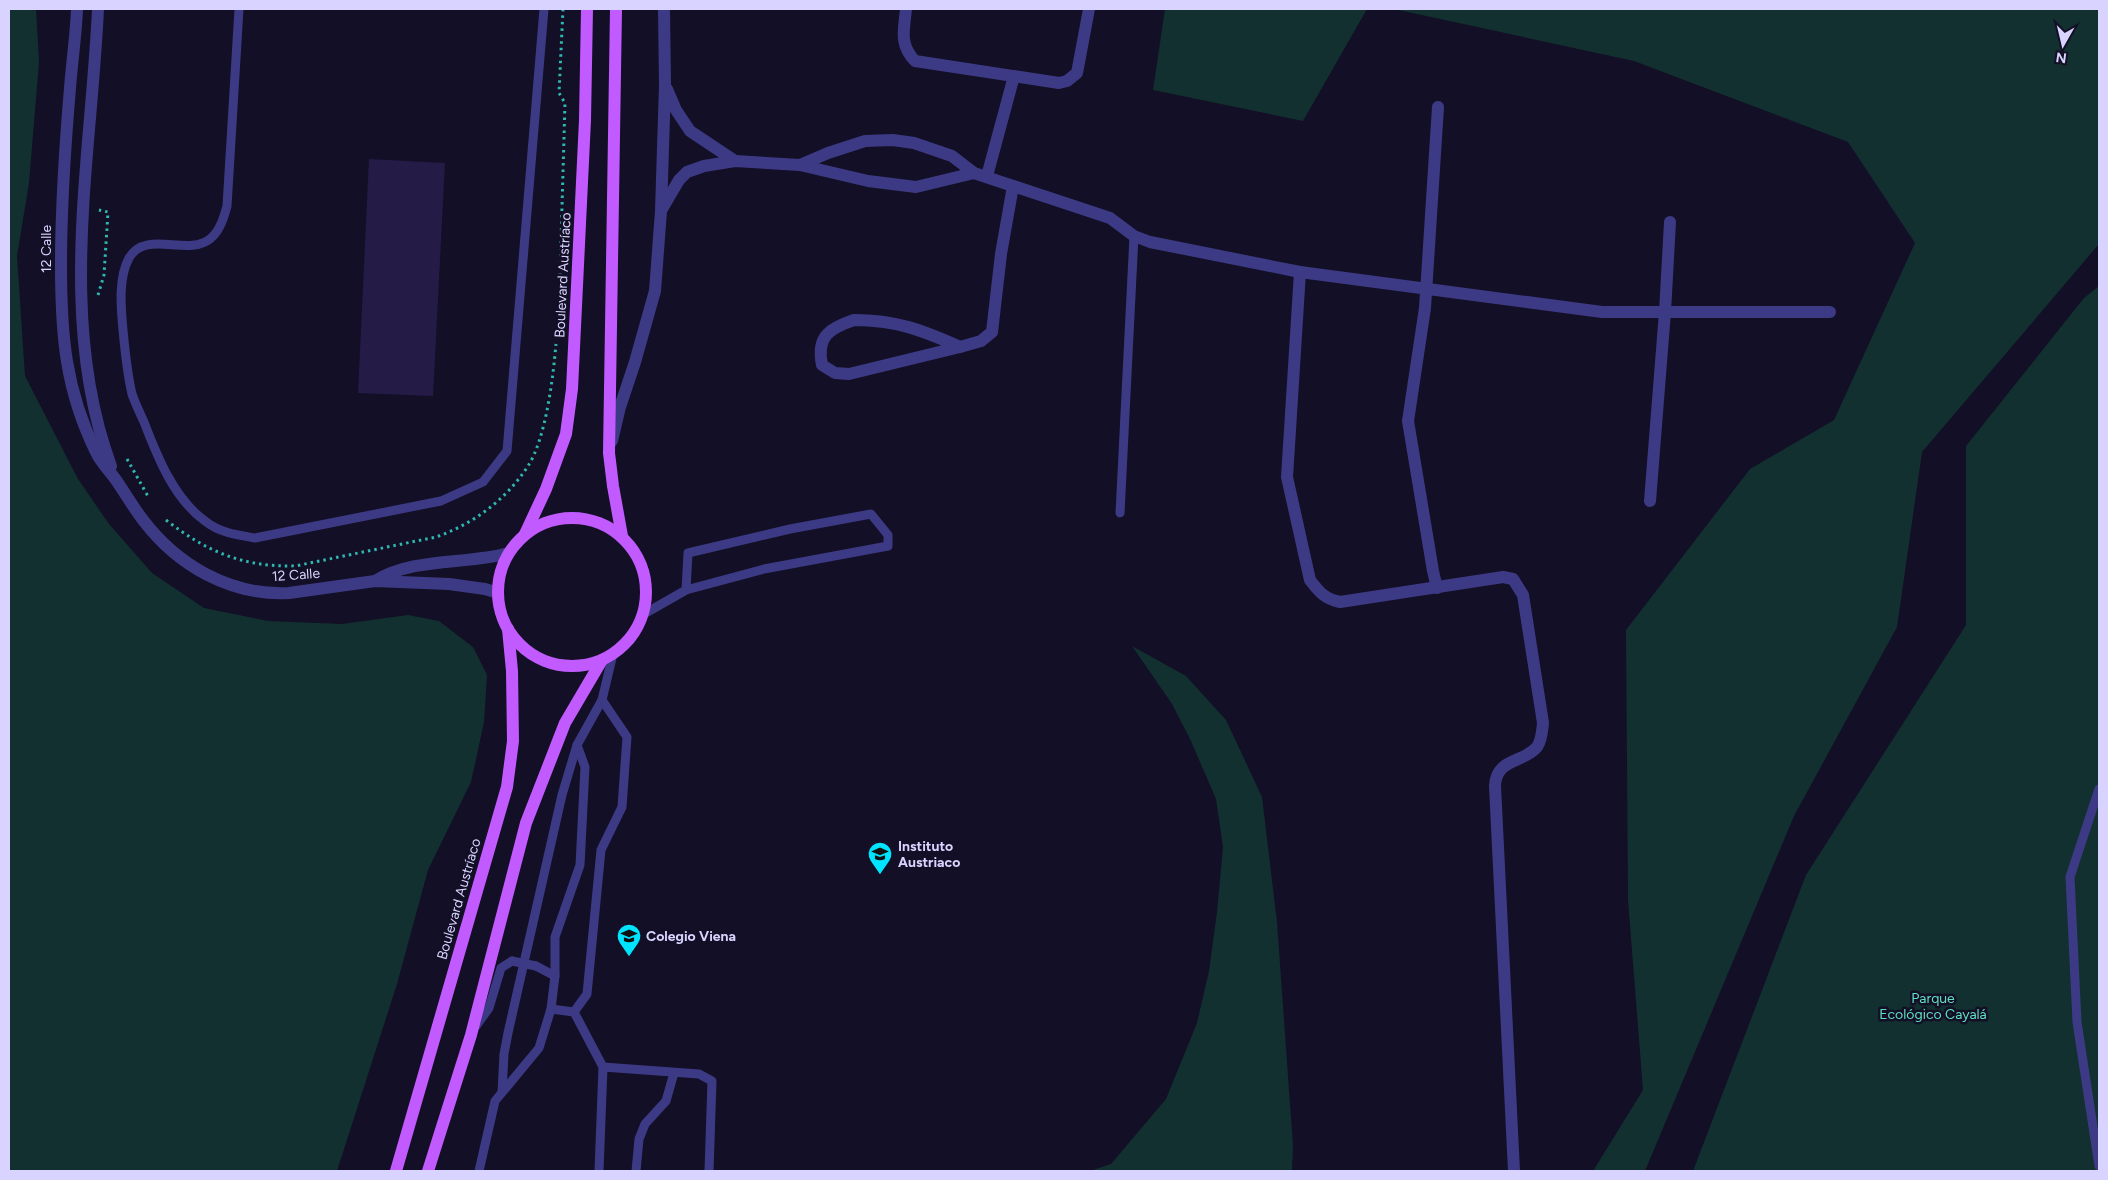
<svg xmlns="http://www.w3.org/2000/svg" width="2108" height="1180" font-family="Figtree,sans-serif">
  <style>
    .green { fill: #12302f }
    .building { fill: #241b47 }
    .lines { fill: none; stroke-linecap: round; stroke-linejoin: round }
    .path { stroke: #2fb8b0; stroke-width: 3; stroke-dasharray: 2.5 4; stroke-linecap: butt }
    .service { stroke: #3d3a85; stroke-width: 9 }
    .minor { stroke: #3d3a85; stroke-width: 12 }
    .tertiary { stroke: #3d3a85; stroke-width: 12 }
    .primary { stroke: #c25bff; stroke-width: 12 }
    .service-bridge { stroke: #3d3a85; stroke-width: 9 }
    .labels { text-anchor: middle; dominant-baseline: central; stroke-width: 5; stroke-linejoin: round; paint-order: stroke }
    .street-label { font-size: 14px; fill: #d9d4ff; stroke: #130f26 }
    .poi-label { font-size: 14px; font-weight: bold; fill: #d9d4ff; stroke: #130f26; text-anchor: start }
    .park-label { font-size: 14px; fill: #5fe0c0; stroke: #130f26 }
  </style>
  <rect width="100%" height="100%" fill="#130f26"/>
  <g class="green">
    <path d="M9,9h27l3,53 -10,121 -12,73 8,120 53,103 31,45 43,49 52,35 64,13 74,3 66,-9 31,6 34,26 14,28 -3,47 -13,60 -43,88 -31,114 -60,187h-328z"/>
    <path d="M1165,9h202l-64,112 -150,-31z"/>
    <path d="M1394,9h705v235l-177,208 -25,175 -103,189 -149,355h-52l50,-81 -15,-190 -2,-270 124,-161 84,-49 81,-177 -67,-101 -214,-81z"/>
    <path d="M2099,286v885h-406l113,-296 160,-250v-179l118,-148z"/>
    <path d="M1132,646l54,30 40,44 36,77 15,125 16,224 -1,25h-202l21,-7 55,-65 31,-76 12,-52 8,-59 6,-65 -7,-48 -26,-60 -18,-35z"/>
  </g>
  <path class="building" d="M369,159l76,4 -12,233 -75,-3z"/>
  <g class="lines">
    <g class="path">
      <path d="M560,276l5,-173 -6,-10 4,-84"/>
      <path d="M98,295l6,-20 4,-63 -9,-2"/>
      <path d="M127,459l22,39"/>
      <path d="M166,520c41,32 77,47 129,46l141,-29c37,-13 70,-37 92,-71 18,-28 25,-88 28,-122"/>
    </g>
    <g class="service">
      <path d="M239,9l-12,197c-3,11 -7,25 -17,33 -23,18 -64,-10 -81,19 -11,20 -8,50 -6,72 2,21 4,43 9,64 3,9 8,19 12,28 13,34 30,77 61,99 15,12 32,14 50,17l186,-37 42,-19 24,-31 37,-442"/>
      <path d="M1120,513l14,-277"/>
      <path d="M644,614l42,-24 78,-21 124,-23v-11l-17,-21 -81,15 -102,24 -2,37"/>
      <path d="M2099,789l-29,88 7,145 22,144"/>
      <path d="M536,966l19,10"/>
      <path d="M551,1009l23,3 29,55 -4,104"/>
      <path d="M574,1012l13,-18 14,-144 21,-43 5,-70 -25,-37 11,-46"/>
      <path d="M476,1026l13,-18 12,-40 11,-7"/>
      <path d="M603,1067l96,7 13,7 -3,90"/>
      <path d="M502,1092l2,-38 4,-21 54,-238 15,-50 25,-45"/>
      <path d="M479,1171l16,-70 44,-53 12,-39 4,-33v-39l25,-72 5,-98 -8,-22"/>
      <path d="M636,1171l3,-32 6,-15 21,-23 8,-28"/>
    </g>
    <g class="minor">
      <path d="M906,9c-2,21 -7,35 9,52l144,22 8,-2 10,-8 12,-64"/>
      <path d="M667,89l9,21 14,21 45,30"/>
      <path d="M800,165l28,-12 37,-12 28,-1 21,3 38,13 22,17 136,45 24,18 16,6 150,30 302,40h228"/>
      <path d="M987,176l27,-100"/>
      <path d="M662,209l17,-29 8,-8 17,-6 31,-5 65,4 68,16 48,6 58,-14"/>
      <path d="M1300,272l-13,205 23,103c9,12 15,19 30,22l163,-25 10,2 10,16 20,128c-1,8 -1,17 -6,24 -13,16 -41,11 -42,39l19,385"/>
      <path d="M854,320c42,0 68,10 106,27l-111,27 -14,-1 -13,-8c-6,-29 8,-37 32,-45z"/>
      <path d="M960,347l21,-6 11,-9 9,-78 12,-68"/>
      <path d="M612,441l8,-34 15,-45 20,-71 6,-80 4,-126 -1,-76"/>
      <path d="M1650,501l15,-189 5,-90"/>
      <path d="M1437,588l-4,-17 -25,-150 17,-113 13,-201"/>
    </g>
    <g class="tertiary">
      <path d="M77,9c-1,26 -5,52 -7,79 -5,59 -9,118 -9,177 0,69 4,124 35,187 5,11 13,18 20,28 9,13 17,27 27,40 35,46 88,76 146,73l86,-12 74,3 36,5 13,4"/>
      <path d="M98,9c-7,151 -41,311 13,457"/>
      <path d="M375,581c38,-24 90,-16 134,-28"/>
    </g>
    <g class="primary">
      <path d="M616,9l-7,444 4,33 9,50"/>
      <circle cx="572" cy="592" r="74"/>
      <path d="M525,534l21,-45 20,-55 6,-45 13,-269 2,-111"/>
      <path d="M396,1171l111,-384 6,-46 -1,-70 -4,-42"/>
      <path d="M428,1171l43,-136 55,-212 39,-100 37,-63"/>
    </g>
    <path class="service-bridge" d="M512,961l24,5"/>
  </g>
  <defs>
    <symbol id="school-pin" viewBox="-11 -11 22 30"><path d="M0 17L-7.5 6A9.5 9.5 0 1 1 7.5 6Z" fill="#00e5ff" stroke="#130f26"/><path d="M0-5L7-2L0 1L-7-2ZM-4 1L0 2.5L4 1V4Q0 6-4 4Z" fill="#111"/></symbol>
  </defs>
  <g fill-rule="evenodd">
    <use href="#school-pin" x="866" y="840" width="28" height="38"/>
    <use href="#school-pin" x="615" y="922" width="28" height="38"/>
  </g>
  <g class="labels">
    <g class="street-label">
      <text transform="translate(46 249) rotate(-90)">12 Calle</text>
      <text transform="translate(563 275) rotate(-87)">Boulevard Austríaco</text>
      <text transform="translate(296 575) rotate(-4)">12 Calle</text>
      <text transform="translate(459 899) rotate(-74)">Boulevard Austríaco</text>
    </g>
    <g class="poi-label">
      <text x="898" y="846">Instituto<tspan x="898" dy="16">Austriaco</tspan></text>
      <text x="646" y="936">Colegio Viena</text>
    </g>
    <g class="park-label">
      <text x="1933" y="998">Parque<tspan x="1933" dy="16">Ecológico Cayalá</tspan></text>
    </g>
  </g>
  <rect width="2108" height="1180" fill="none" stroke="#d9d4ff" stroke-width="20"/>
  <g transform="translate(2063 45) rotate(188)" stroke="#130f26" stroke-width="4" paint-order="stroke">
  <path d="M0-4L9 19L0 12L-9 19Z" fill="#d9d4ff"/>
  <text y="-8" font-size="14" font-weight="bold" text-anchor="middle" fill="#d9d4ff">N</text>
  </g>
</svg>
